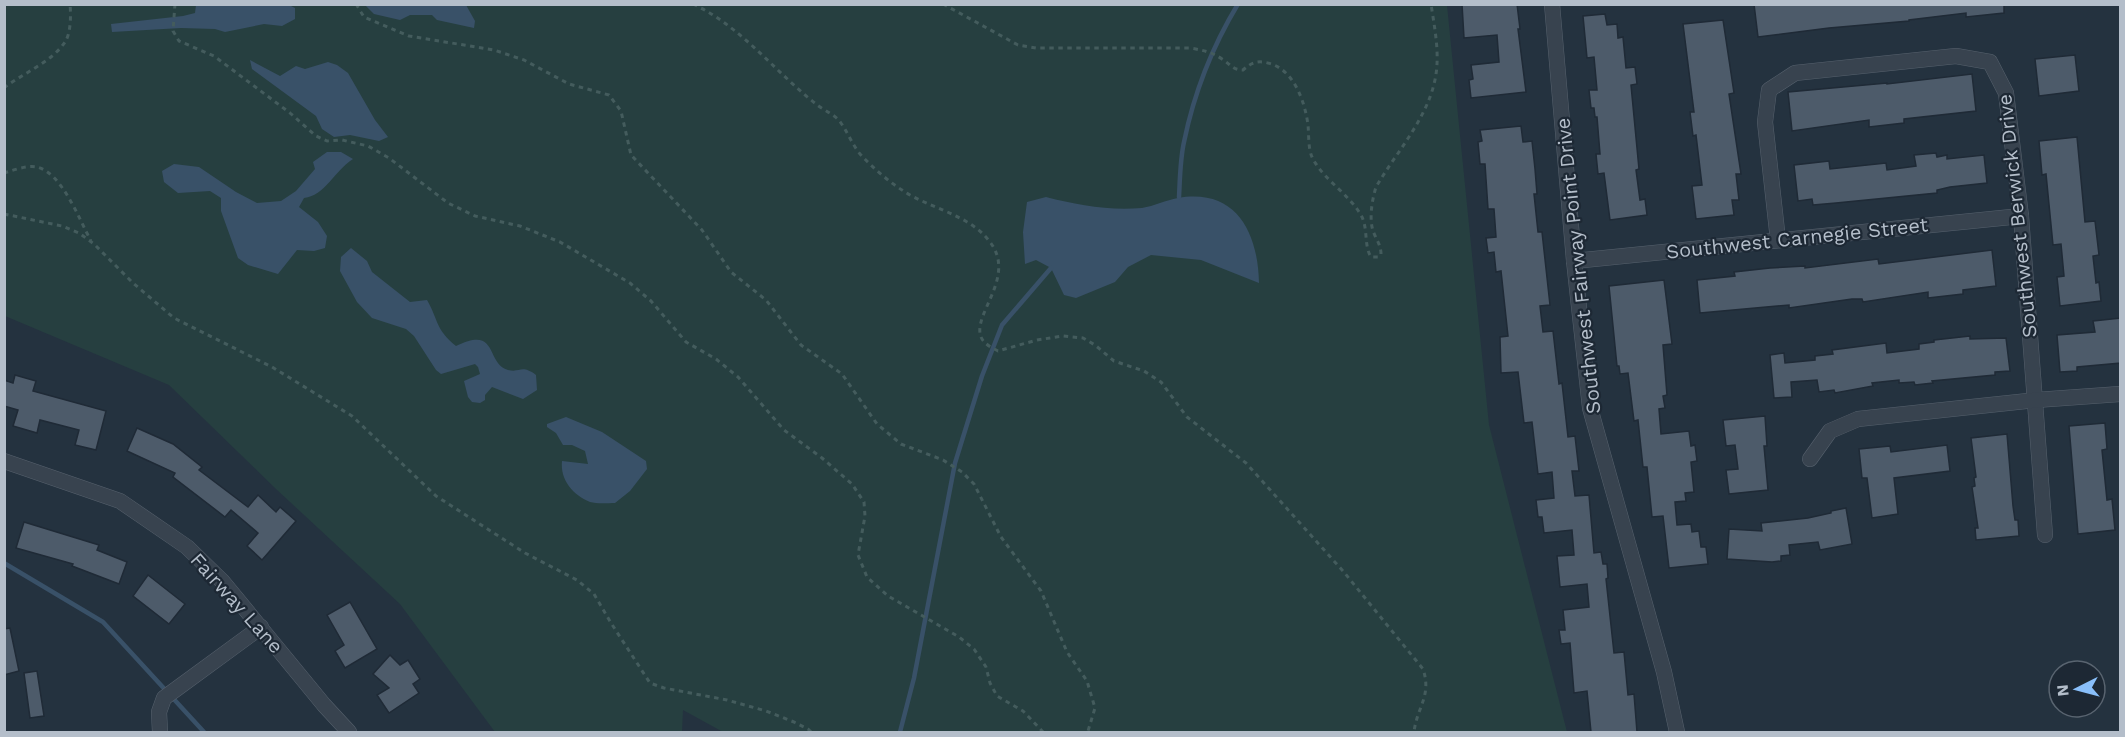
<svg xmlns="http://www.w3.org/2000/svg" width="2125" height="737" font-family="'Work Sans',sans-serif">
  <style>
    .green { fill: #263f40 }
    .water { fill: #395168 }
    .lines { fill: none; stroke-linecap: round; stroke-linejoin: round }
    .stream { stroke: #395168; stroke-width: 4.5 }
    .building { fill: #4d5b6a; stroke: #1f2a36; stroke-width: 1.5 }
    .minor-casing { stroke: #56616d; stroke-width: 16 }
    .path { stroke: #445c5d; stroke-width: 3; stroke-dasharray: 4.5 4.5; stroke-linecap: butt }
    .minor { stroke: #38434f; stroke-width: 15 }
    .labels { text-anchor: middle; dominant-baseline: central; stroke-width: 4.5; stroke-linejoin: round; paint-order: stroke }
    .street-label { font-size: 20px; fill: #b4beca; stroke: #1d2834 }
  </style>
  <rect width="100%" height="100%" fill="#24323f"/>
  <path class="green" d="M4,5h1443l42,420 78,307h-844l-40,-22 -1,22h-187l-95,-128 -124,-115 -107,-104 -164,-69z"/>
  <g class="water">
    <path d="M289,5l6,3v11l-13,7 -18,-2 -39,8 -10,-3 -34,-1 -69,4 -1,-8 72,-8 12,-3 1,-8z"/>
    <path d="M365,5h101l9,16 -1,7 -37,-8 -5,-5h-22l-10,5 -26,-6z"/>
    <path d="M250,60l30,16 16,-10 9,3 23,-7 9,3 11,8 27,47 13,17 -9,4 -29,-6 -16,2 -12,-8 -6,-13 -64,-47z"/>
    <path d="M327,152h14l12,7c-20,13 -27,36 -49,39l-5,9 19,15 9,14 -2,12 -11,3 -17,-1 -19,24 -30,-9 -10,-7 -17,-47v-13l-11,-7 -32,2 -14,-11 -2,-11 12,-7 25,3 37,25 21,11 24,-2 15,-10 19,-22 -2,-7z"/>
    <path d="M1046,197c31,8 63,14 96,11 12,-2 24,-8 36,-10 58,-10 80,34 81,85l-58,-23 -50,-5 -23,12 -13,15 -39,16 -12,-3 -13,-27 -15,-8 -11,4 -2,-32 4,-30z"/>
    <path d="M351,248l16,13 5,11 38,30 17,-2c12,21 8,29 29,46 43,-21 29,17 52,24 13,3 13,-6 28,5l1,15 -14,9 -31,-12 -7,8v5l-5,3 -8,-1 -4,-5 -4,-16 16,-7 -2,-7 -3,-3 -34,10 -5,-4 -22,-34 -8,-7 -34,-11 -15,-16 -17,-31 1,-14z"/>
    <path d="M566,417l36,15 44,29 1,8 -17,22 -15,12c-7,0 -18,1 -25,-1 -17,-7 -30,-22 -28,-41l26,3 -3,-13 -13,-6h-9l-7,-12 -9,-6v-3z"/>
  </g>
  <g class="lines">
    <g class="stream">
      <path d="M1179,197c1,-18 1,-37 5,-55 10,-49 28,-95 54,-138"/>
      <path d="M4,563l99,59 101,110"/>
      <path d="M900,732l14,-54 41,-215 27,-87 20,-51 49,-57"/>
    </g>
  </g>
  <g class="building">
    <path d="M1462,4h55l3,25h-2l8,63 -55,6 -2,-18 4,-1 -2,-14 28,-3 -2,-27 -33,3z"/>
    <path d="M1754,4h250v9l-38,4v-4l-57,7v1l-80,7 -71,9z"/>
    <path d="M1605,14l2,11 10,-1 1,14 5,-1 3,31 9,-1 2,17 -6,1 8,84 -3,1 4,30 5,-1 2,16 -37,5 -6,-47 -6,1 -2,-20h4l-3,-37h-2l-1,-9h-3l-2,-18h8l-3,-33 -7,1 -4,-42z"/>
    <path d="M1723,20l11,73 -5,1 12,80h-5l3,26h-7l2,15 -38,4 -4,-33 10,-1 -6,-50 -3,1 -3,-24h4l-11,-88z"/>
    <path d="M2075,55l4,36 -40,5 -4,-37z"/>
    <path d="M1972,74l4,37 -72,8v4l-35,4v-7l-77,11 -4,-39 99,-9v1z"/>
    <path d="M1521,126l2,16 9,-1 3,28 2,25h-3l4,38h4l8,73 -10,1 3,26 10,-1 6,53 3,-1 6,54 7,-1 4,35h-7l3,25 14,-1 5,58 7,-1 2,12h4l1,14 -2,1 8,74 10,-1 4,43 6,-1 3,38h-46l-4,-41 -13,2 -4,-50 -9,1 -2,-14h6l-2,-20 26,-3 -2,-23 -27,3 -3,-31 17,-1 -2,-25 -28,3 -2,-16h-4l-2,-17 18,-2 -2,-26 -14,2 -6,-52 -8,1 -6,-51 -17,1 -1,-36 8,-1 -7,-65 -5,1 -2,-20 -6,1 -2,-15 10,-1 -2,-28h-6l-3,-45h-5l-2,-22 4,-1 -2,-11z"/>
    <path d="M2077,137l8,85 10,-1 4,34 -6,1 3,27 3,-1 2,19 -41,5 -3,-29 7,-1 -3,-32 -8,1 -7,-71 -4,1 -3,-34z"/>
    <path d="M1936,153l1,4 10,-2v4l37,-4 3,28 -37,4 -13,3v3l-101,10 -23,2 -1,-6 -14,2 -4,-36 35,-4 1,8 56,-6 1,7 29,-4 -2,-11z"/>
    <path d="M1992,250l4,36 -33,4v4l-35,4v-6l-65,10 -1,-3h-10l-63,9v-3l-89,8 -3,-33 38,-4 -1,-4 36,-4 35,-2v2l73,-9 1,5z"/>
    <path d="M1664,280l8,64 -9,1 4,50 -4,1 2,12 -6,1 2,25 28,-3 2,15 4,-1 2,16 -6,1 3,30 -9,1 1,8 -11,1 2,23 14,-1 1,8 7,-1 2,16h5l2,17 -39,4 -6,-52 -11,1 -5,-50h-4l-5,-47 -4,1 -6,-48 -8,1 -1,-8h-2l-8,-80z"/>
    <path d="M2121,318v45l-44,4v4l-17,1 -3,-37 38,-3 -2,-11z"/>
    <path d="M1970,336v3l36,-1 4,33 -15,1v3l-63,6 1,2 -18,2 -1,-3 -15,1v-3l-27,3 1,3 -38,7 -1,-3 -15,2 -2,-12 -26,2 1,15 -18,1 -4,-43 14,-2 1,10 30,-3v-4l18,-2 -1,-4 54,-7 1,10 32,-4v-5l15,-2v-2z"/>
    <path d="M15,375l21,6 -3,10 73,20 -10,39 -21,-5 4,-15 -39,-10 -3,13 -24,-7 5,-16 -14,-4v-26l9,3z"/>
    <path d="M1765,416l2,30h-3l4,44 -39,4 -3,-24 12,-1 -3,-24 -9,1 -3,-26z"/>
    <path d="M2105,423l2,26 -5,1 5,50 5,-1 3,31 -37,4 -9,-108z"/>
    <path d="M137,428l36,16 29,23 -3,3 49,37 10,-12 18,17 4,-5 16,14 -34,39 -15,-14 11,-13 -27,-23 -6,7 -52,-40 2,-4 -48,-22z"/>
    <path d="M2007,434l6,72 2,14h3l1,16 -43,4 -1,-12h3l-6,-41 3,-1 -1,-8 2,-1 -5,-39z"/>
    <path d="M1947,445l3,26 -56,7 4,36 -26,4 -5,-40h-5l-3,-29 31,-3 1,6z"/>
    <path d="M1846,508l6,36 -32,6 -2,-8 -29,3 1,10 -9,1v5l-9,1 -45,-3 2,-30 33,2 -1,-8 47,-5 23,-5v-2z"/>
    <path d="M24,522l75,23 -2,5 30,12 -8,22 -47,-18 1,-2 -57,-16z"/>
    <path d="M148,575l37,29 -16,20 -36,-28z"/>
    <path d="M350,602l27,47 -32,19 -10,-17 9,-6 -17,-30z"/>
    <path d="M10,628l9,43 -15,4v-46z"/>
    <path d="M390,655l10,10 8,-5 12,19 -7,5 6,9 -30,20 -12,-18 12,-7 -16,-14z"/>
    <path d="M37,671l7,45 -14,2 -6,-45z"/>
  </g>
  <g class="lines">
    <defs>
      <g id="minor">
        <path d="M1552,4l22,257 16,147 74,264 13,60"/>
        <path d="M1778,240l-13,-118 4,-32 26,-17 161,-17 34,6 16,31 15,123 24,319"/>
        <path d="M1574,261l447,-45"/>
        <path d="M1810,459l20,-28 28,-12 178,-19 84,-6"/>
        <path d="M4,461l116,40 67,46 36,35 101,123 25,27"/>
        <path d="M160,732l-1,-20 5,-14 97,-71"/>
      </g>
    </defs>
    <use href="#minor" class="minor-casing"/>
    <g class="path">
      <path d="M175,4l-2,27 6,10 35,15 76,57 26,23 11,5 15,-1 26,6 21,12 59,45 27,13 45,10 40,16 70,41 21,18 35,41 30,17 22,18 46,53 38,28 30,26 12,18 1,14 -7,39 9,22 21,19 71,41 15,12 12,18 4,16 7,13 26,15 20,21"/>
      <path d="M356,4l8,13 45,19 85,14 30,10 45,24 40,11 12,16 10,44 71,75 29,42 35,28 35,45 41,29 35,50 24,20 42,16 19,12 12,12 27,53 40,54 26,61 20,29 8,27 -7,23 -2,1"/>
      <path d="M693,4c49,23 81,67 123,100 8,7 19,10 25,19 7,10 11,21 19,31 13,14 29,28 45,38 27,17 65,23 85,50 27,35 -18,72 -9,95 3,7 11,11 17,14l39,-11 26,-4 20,2 12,7 19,16 30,10 17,11 26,35 59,46 97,108 80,98c9,27 -6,38 -9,63"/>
      <path d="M943,4l75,41 18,3h154c12,2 22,4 32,11 9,6 11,11 21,11 8,-7 14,-10 25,-7 26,6 37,39 40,62 1,10 0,23 4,32 11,23 38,37 50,60 6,13 2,29 9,40h7l3,-3c0,-9 -5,-15 -8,-23 -4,-13 -1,-31 3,-44 22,-38 59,-76 61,-123 1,-20 -3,-40 -6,-60"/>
      <path d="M4,88c19,-15 48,-26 61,-46 6,-9 6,-27 5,-38"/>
      <path d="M4,173c10,-3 23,-8 33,-6 25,6 42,52 54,74"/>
      <path d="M4,214l58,12 17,7 15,11 39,39 41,35 98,49 80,49 84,80 89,57 52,27 17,14 17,29 39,60 14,5 63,12 39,11 28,11 14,7 3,3"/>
    </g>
    <use href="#minor" class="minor"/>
  </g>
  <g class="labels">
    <g class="street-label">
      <text transform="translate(2017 216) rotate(-96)">Southwest Berwick Drive</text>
      <text transform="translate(1797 238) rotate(-6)">Southwest Carnegie Street</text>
      <text transform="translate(1578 266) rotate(-96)">Southwest Fairway Point Drive</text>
      <text transform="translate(237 603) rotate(48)">Fairway Lane</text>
    </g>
  </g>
  <rect width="2125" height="737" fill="none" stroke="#b4beca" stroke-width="12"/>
  <g transform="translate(2077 689) rotate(264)"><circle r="28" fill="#1d2834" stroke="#596470" stroke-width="1.5"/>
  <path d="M0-4.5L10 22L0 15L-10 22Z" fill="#89bffa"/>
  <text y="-9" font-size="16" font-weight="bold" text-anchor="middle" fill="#b4beca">N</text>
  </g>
</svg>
